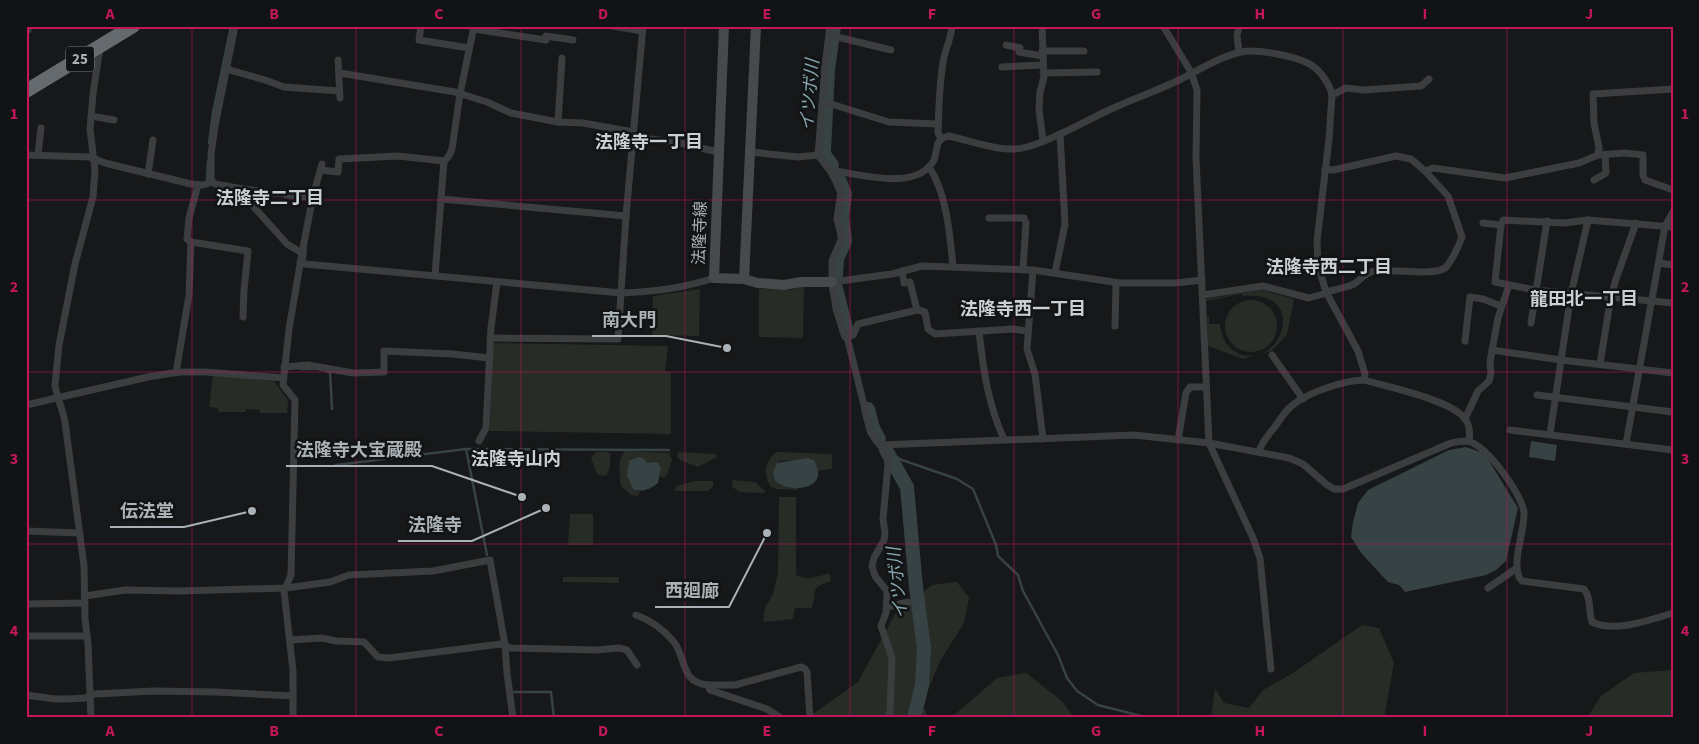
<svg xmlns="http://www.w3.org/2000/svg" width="1699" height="744" font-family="'Source Sans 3','Noto Sans JP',sans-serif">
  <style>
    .green { fill: #272d26 }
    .water { fill: #364244 }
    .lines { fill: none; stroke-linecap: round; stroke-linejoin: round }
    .stream { stroke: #364244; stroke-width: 2.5 }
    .river { stroke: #364244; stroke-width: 14 }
    .street { stroke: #3b3d3f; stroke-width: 7 }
    .secondary { stroke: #474a4d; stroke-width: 10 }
    .highway { stroke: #656a6e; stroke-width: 14 }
    .grid { fill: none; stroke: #c2185b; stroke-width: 1; stroke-opacity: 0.55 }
    .labels { text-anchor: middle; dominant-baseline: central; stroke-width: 5; stroke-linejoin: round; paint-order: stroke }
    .shield { fill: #121314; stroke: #7d8286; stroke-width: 1 }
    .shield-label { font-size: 15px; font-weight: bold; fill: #abb2b7 }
    .street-label { font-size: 16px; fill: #abb2b7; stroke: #121314 }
    .water-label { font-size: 18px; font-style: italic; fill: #86a5ae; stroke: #121314 }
    .neighbourhood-label { font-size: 18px; font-weight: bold; fill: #cbd0d4; stroke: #121314 }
    .leader { fill: none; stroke: #abb2b7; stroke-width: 2 }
    .callout-dot { fill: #abb2b7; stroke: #121314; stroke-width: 2 }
    .callout-label { font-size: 18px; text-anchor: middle; font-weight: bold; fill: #abb2b7; stroke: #121314; stroke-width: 5; stroke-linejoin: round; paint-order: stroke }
    .neatline { fill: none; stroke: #c2185b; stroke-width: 2 }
    .grid-label { font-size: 16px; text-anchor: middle; font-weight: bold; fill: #c2185b }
  </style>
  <rect width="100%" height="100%" fill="#171819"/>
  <g class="green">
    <path d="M804,285l-1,53 -44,-1v-48l34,1z"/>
    <path d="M700,289l-1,47 -47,-1 1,-39z"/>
    <path d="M1262,290l32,9 -7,36 -16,16 -28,8 -35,-13 -1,-29h2v7h11c1,11 5,21 14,27 44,26 80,-61 9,-55l-2,-2 -35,7v-2z"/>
    <circle cx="1251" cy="326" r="26"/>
    <path d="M493,343l175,3 -3,24 6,3v61l-181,-3z"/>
    <path d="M213,375l61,6 14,19 -1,13h-27v-3l-14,-1v3h-27l-2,-4 -8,-1z"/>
    <path d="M625,451l44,2 3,7 -5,15 -4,3 -3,-2 1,-8 -14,-5 -3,-4 -6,32h2l-2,5 -7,-1 -10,-9c-1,-10 -4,-27 4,-35z"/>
    <path d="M596,452h11l3,2v12l-3,9 -3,1 -7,-2 -6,-16z"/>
    <path d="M679,452l37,2 1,3 -19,10 -18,-7 -3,-4z"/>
    <path d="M777,452l53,2 2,1v14l-14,2 -4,-11 -4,-1 -31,2 -6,12 2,8 6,4 17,2v3l-22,-1 -5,-2c-8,-13 -7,-26 6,-35z"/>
    <path d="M733,480l22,2 10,9 -1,2 -24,-1 -8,-5z"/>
    <path d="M695,481h18v5l-5,5h-33l1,-5z"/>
    <path d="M779,497h17v76l1,3c12,4 20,1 32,-3l1,1 1,7c-23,8 -13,8 -19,27h-17l-2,11 -29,3 -1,-1 2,-13 8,-14 5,-21z"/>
    <path d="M570,514h23v31h-25z"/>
    <path d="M563,577h56v6l-56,-1z"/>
    <path d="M957,582l12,16 -5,25 -24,38 -18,43 7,14h-122l51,-36 37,-68 37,-29z"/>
    <path d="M1362,625l17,3 15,35 -10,55h-173l4,-30 9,15 25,5 14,-18 30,-17z"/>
    <path d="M1673,670v48h-86l14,-22 33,-23z"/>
    <path d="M1026,673l35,27 14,18h-124l46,-40z"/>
  </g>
  <g class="water">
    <path d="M1531,441l26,4 -2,16 -26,-4z"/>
    <path d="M1466,447l14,5 8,7 30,49 -12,53 -10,9 -10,5 -81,17 -6,-7 -11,-3 -27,-29 -10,-16 2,-15 5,-19 10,-13 81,-40z"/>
    <path d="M638,457l5,1 5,5 6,-1 4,1 3,5 -3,15c-7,6 -17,10 -25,6l-6,-13 2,-15z"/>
    <path d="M807,458l7,2c17,30 -23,34 -39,21l-2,-8 4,-10z"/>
  </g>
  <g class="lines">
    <g class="stream">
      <path d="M209,143l4,-30 18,-87"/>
      <path d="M207,180l1,-19"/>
      <path d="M285,197l23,2"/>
      <path d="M304,262l2,-12"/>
      <path d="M301,369h12"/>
      <path d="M328,372h2l2,37"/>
      <path d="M466,449l203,1"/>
      <path d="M888,452l14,8 55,19 16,10 23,56 2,11 20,19 5,16 35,64 9,23 10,13 21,14 51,13"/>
      <path d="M336,465l130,-16 21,106"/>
      <path d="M513,692h38l3,26"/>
    </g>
    <g class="river">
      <path d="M832,165l-8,-11v-3l4,-81 6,-44"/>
      <path d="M836,275l1,-16 8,-18 -3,-24 3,-23 -7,-17"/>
      <path d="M836,288l11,44"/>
      <path d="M868,409l5,19 6,11"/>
      <path d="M886,450l21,37 9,100 8,61 -2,37 -8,33"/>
    </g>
    <g class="street">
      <path d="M235,26l-20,100 -4,28v26l4,4 22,4 50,56 15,9 -13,76 -6,56 12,15 -4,175 -7,16 9,80v47"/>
      <path d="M421,26l-2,14 50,8"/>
      <path d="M613,26l29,5"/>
      <path d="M830,26l-5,42 -7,87 13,17 10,19 -4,28 5,19 -10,23v21l4,27 9,28 8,-2 5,-11 59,-14 8,2 3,17 7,5 78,-5 14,2"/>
      <path d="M1042,26l2,51 -4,15 -1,18 4,30"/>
      <path d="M1163,26l28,46 6,18 -1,68 13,285 44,95 7,20 11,111"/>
      <path d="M473,29l73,11v-4l27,4"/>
      <path d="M26,30h2"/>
      <path d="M829,35l62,15"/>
      <path d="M1006,45l14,3 -1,4 23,4"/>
      <path d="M1042,51h42"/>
      <path d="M1239,52l-2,-16 2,-10"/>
      <path d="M338,60l2,38"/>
      <path d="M1002,67l41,-2"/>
      <path d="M226,69l39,11 19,7 55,4"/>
      <path d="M340,73l115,19 32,10 24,11 47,9 25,1 50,9"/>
      <path d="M1043,73l54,-1"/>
      <path d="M1332,95l14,-7 18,2 57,-4 8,-7"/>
      <path d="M822,105l9,-1 58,18 49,2"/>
      <path d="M91,116l23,4"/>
      <path d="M558,122l4,-64"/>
      <path d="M633,137l43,5 42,10"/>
      <path d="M941,138l-3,-5c1,-26 1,-51 6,-76 3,-11 7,-20 8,-31"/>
      <path d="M751,152l47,5 20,-2"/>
      <path d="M26,155l64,2 15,6 86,21 12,1 9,-3"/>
      <path d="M38,155l3,-27"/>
      <path d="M1598,155l1,-7 -5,-25 -1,-29 80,-5"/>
      <path d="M929,167c18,26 21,69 24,100"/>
      <path d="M1325,169l8,1 63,-14 15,3 14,12 23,25 14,41c-3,8 -11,26 -17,31 -13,9 -56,-1 -74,4 -7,2 -12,10 -19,13 -8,3 -18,5 -26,7"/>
      <path d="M321,170l17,2 1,-13 59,-3 46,5c5,-3 6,-7 8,-12l8,-55 14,-68"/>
      <path d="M1425,171l8,-3 72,10 74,-15 19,-8 27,-2 18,2v20l2,5 28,10"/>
      <path d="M831,172l5,-1c27,4 82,20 98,-11 5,-12 -1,-20 15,-24 22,5 55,18 78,11 28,-8 56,-25 82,-37 23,-11 48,-19 70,-30 20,-10 40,-23 62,-28 15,-4 61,5 73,15 8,6 16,18 18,28l-3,44 -12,102 1,24 8,27 32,59 7,23 -1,6"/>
      <path d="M148,174l5,-34"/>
      <path d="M1594,180l12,-7 -1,-18"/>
      <path d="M198,185l-9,33 -2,21 4,3 57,9 -4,39 -1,27"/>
      <path d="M237,188l37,5 29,1 10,2"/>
      <path d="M441,199l185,17"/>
      <path d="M989,218h35l2,5 -3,47"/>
      <path d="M1483,223l18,2"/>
      <path d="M1673,227l-85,-7 -24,3 -61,-3 -2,5 -6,57 40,8 138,13"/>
      <path d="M302,253l11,-57 9,-32"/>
      <path d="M300,262l5,2 316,29c32,-1 63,-5 93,-15"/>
      <path d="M1659,263l14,2"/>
      <path d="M1033,270l-6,79 8,25 8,65"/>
      <path d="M902,271l2,12 6,-1 7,28"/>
      <path d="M1055,273l10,-49 -5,-90"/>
      <path d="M435,275l9,-114"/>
      <path d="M832,282l60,-8 30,-8 111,4 87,13h56l26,-3"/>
      <path d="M1203,295l60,-9 46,12 18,-5"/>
      <path d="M1531,323l16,-102"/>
      <path d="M1115,326l1,-43"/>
      <path d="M979,331c4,37 9,74 25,108"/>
      <path d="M847,337l24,96 16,22 1,10 -5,54 2,14 -1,7 -10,18 -2,8 3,10 12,15v5l-1,17 -5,13 11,32 -2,54 -3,6"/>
      <path d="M490,338l128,1 8,-123 17,-190"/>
      <path d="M1465,341l5,-44 13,2 18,7"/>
      <path d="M1492,350l69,10 112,13"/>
      <path d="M1272,355l31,44"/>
      <path d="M1600,364l11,-68 5,-17 20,-56"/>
      <path d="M284,367l24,-2 45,8 31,-1v-21l69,3 36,4"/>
      <path d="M176,373l13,-78 2,-53"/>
      <path d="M1537,395l136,17"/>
      <path d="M26,405l122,-28 31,-5h27l77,6"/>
      <path d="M1465,419l13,-28 11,-10 2,-7 -1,-12 8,-44 11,-33"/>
      <path d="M1510,430l163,20"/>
      <path d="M1550,434l21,-140 17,-74"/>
      <path d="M1178,440l8,-47 4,-6h16"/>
      <path d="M479,441l7,-13 5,-100 6,-46"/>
      <path d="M1626,444l39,-218 8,-14"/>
      <path d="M880,445l254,-10 75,8 80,15 14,6 23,20 8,5h9l108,-46c6,-1 13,-3 19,-1 18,5 53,54 54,71 1,18 -15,55 -2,68l62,8c8,10 4,22 8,33 22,11 58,-2 81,-9"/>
      <path d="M1259,451c3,-9 9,-16 15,-23 6,-8 11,-18 20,-24 15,-12 52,-24 70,-24 23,7 88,20 101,39 5,6 5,15 4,22"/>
      <path d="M26,531l54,2"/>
      <path d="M1488,588l29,-20"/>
      <path d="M85,596l40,-6 55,1 106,-3 44,-6 19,-7 84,-4 57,-11 15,85 2,28 6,45"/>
      <path d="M26,604l59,-1"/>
      <path d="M887,607l21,-5"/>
      <path d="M636,615c14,5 28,15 38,27 13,18 6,40 34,43l2,5 57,19 14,9"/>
      <path d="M26,636h61"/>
      <path d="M290,640l31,-2 16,3 27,1 14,15 11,1 112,-14 10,4 85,2 23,-2 8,2 10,15"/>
      <path d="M708,685h27l66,-18 4,2 2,3 3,46"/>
      <path d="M26,695l29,4h13l17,-1 10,-4 59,-3 62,1 77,4"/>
      <path d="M91,718l-3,-74 -3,-25 -1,-53 -19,-144c-2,-12 -8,-24 -10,-37l4,-40 16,-81 18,-67 2,-27 -5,-41 3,-35 7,-47"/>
    </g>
    <g class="secondary">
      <path d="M724,26l-10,252 30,1 14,4 26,2 17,-3h31"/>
      <path d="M744,279l12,-253"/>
    </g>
    <path class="highway" d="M26,91l107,-65"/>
  </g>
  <path class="grid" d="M192,26v692M356,26v692M521,26v692M685,26v692M850,26v692M1014,26v692M1178,26v692M1343,26v692M1507,26v692M26,200h1647M26,372h1647M26,544h1647"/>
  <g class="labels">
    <rect class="shield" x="66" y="46.5" width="28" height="25" rx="4"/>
    <g class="shield-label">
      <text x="80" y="59">25</text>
    </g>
    <g class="street-label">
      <text transform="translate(700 233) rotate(-88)">法隆寺線</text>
    </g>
    <g class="water-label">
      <text transform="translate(810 95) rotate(-85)">イツボ川</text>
      <text transform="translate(898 583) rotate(-96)">イツボ川</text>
    </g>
    <g class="neighbourhood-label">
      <text x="649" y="142">法隆寺一丁目</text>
      <text x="270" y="198">法隆寺二丁目</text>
      <text x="1329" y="267">法隆寺西二丁目</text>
      <text x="1584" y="299">龍田北一丁目</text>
      <text x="1023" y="309">法隆寺西一丁目</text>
      <text x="516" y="459">法隆寺山内</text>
    </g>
  </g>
  <path class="leader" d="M727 348L666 336H592M522 497L432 466H286M252 511L184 527H110M546 508L472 541H398M767 533L729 607H655"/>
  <g class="callout-dot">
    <circle cx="727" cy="348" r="5"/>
    <circle cx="522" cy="497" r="5"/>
    <circle cx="252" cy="511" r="5"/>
    <circle cx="546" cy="508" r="5"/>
    <circle cx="767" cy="533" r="5"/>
  </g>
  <g class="callout-label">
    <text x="629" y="326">南大門</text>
    <text x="359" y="456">法隆寺大宝蔵殿</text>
    <text x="147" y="517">伝法堂</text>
    <text x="435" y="531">法隆寺</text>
    <text x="692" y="597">西廻廊</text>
  </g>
  <rect width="1699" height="744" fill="none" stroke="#121314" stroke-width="55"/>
  <rect x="28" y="28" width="1644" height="688" class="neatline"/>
  <g class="grid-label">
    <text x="110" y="19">A</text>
    <text x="274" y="19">B</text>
    <text x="439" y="19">C</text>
    <text x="603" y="19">D</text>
    <text x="767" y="19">E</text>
    <text x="932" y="19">F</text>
    <text x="1096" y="19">G</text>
    <text x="1260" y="19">H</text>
    <text x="1425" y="19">I</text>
    <text x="1589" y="19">J</text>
    <text x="14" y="119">1</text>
    <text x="1685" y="119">1</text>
    <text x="14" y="292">2</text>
    <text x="1685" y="292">2</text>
    <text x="14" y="464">3</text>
    <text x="1685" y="464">3</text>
    <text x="14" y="636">4</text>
    <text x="1685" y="636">4</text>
    <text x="110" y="736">A</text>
    <text x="274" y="736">B</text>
    <text x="439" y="736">C</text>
    <text x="603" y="736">D</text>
    <text x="767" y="736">E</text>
    <text x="932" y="736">F</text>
    <text x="1096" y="736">G</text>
    <text x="1260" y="736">H</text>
    <text x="1425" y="736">I</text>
    <text x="1589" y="736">J</text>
  </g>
</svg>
